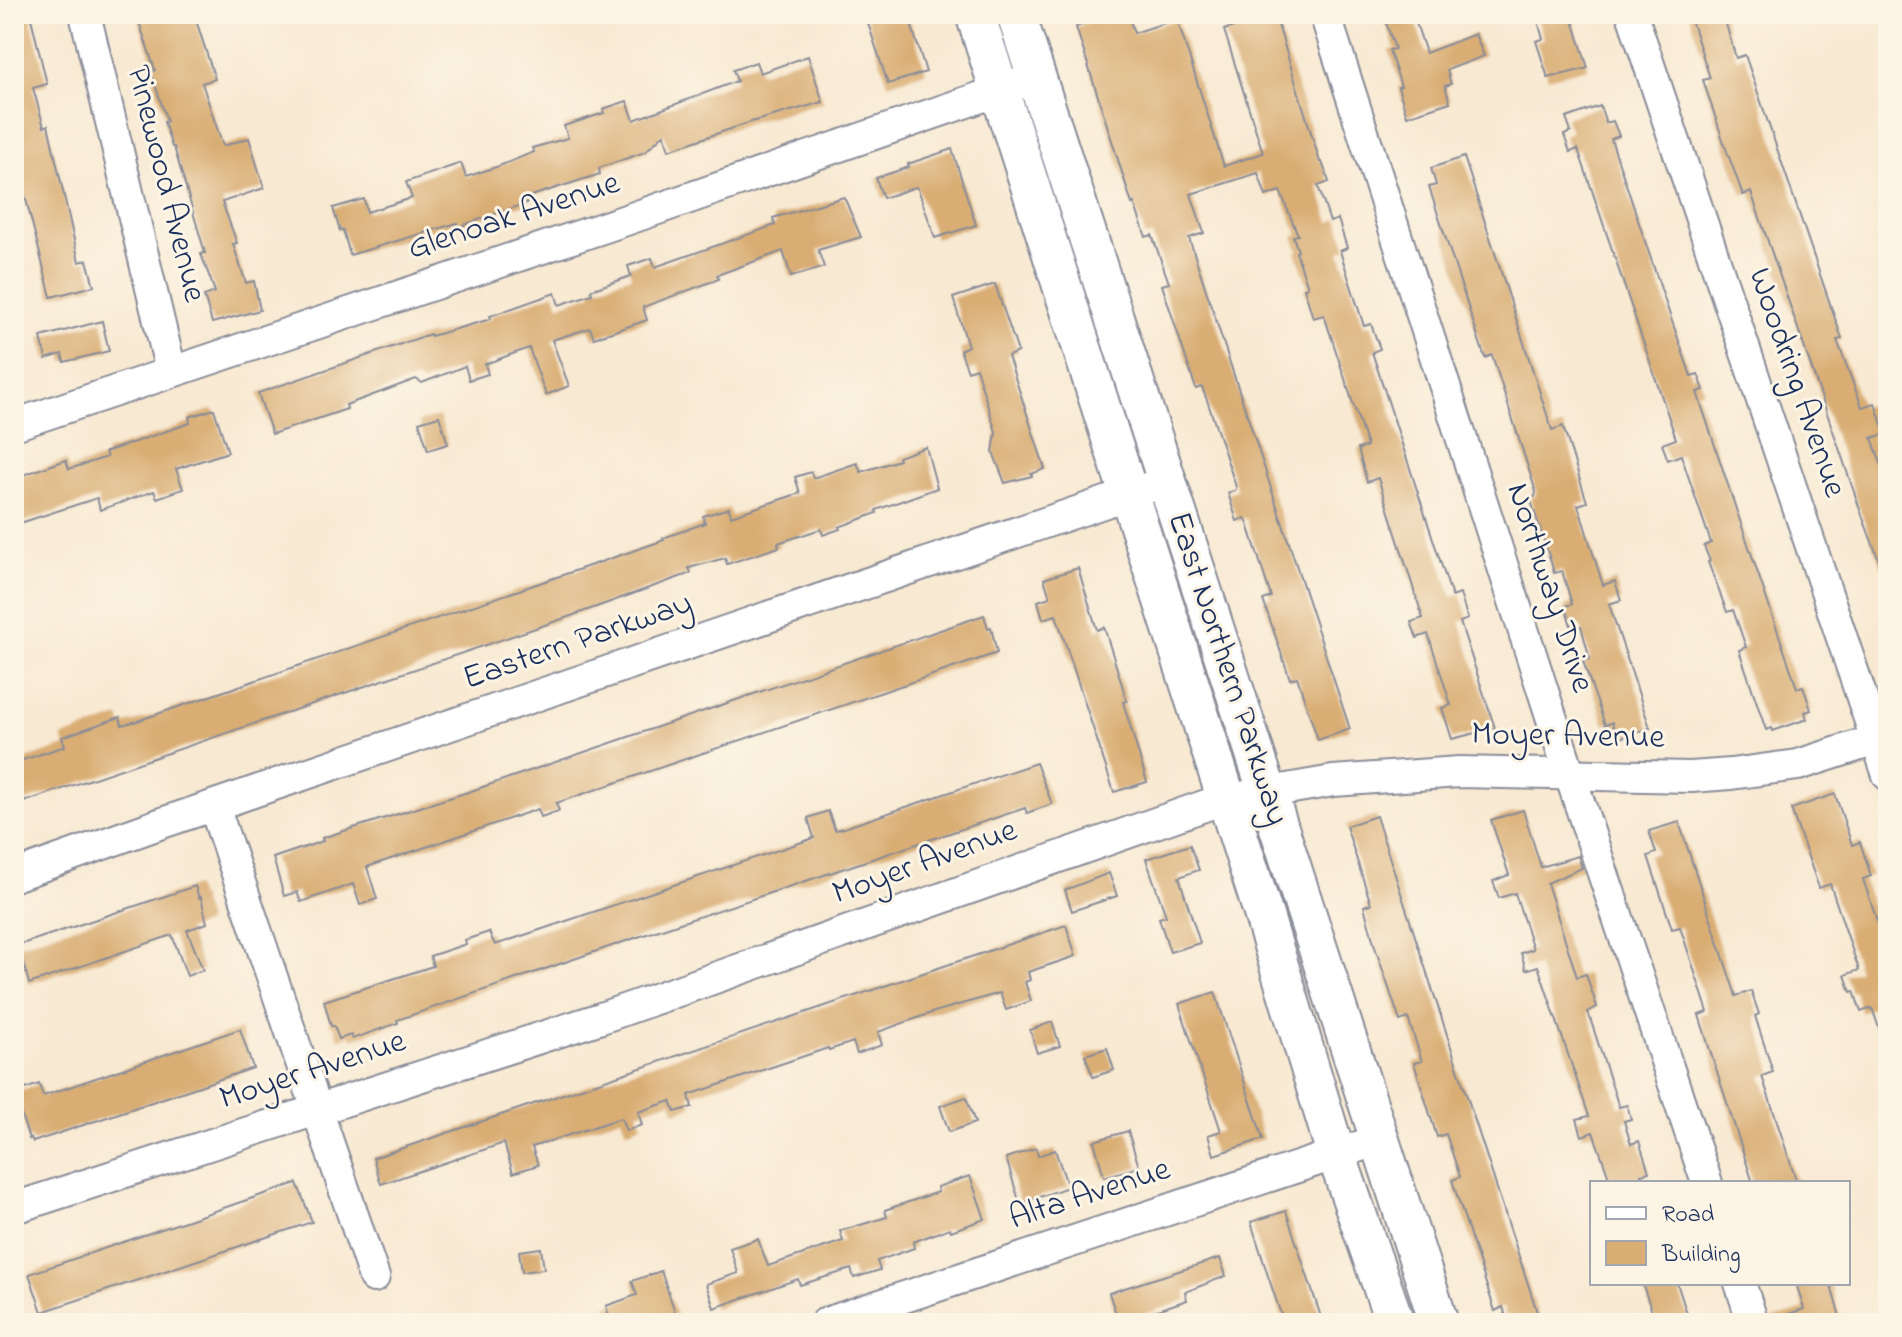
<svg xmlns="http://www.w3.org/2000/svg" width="1902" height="1337" font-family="'Indie Flower',sans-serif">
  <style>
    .building { fill: #d9ad73 }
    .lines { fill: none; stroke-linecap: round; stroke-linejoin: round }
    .minor-casing { stroke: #8a8c98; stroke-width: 34 }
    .major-casing { stroke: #8a8c98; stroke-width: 42 }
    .minor { stroke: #fff; stroke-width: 30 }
    .major { stroke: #fff; stroke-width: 38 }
    .labels { text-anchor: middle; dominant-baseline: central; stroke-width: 6; stroke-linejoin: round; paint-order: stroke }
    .street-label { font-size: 34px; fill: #1b2f5e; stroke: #fcf5e5 }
  </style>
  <rect width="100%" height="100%" fill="#fcf5e5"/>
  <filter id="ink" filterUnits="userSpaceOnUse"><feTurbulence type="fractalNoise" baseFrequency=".0125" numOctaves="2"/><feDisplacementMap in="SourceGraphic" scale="16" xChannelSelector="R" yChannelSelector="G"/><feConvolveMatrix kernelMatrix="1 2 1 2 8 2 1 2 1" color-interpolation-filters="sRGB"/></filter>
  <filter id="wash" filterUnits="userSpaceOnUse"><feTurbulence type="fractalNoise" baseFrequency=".006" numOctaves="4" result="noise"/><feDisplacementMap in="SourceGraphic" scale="32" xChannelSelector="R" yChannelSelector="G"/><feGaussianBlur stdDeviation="1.8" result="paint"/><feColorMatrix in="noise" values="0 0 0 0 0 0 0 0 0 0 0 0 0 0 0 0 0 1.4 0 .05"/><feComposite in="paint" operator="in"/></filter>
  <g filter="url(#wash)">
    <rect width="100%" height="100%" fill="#f8e9d2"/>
    <g id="blocks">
      <g class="building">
        <path d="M14,14h16l17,70 -14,4 11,39 4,-2 31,137 8,-2 7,26 -43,11 -31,-121 -3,1 -3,-13z"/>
        <path d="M162,14h32l21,65 -13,4 21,63 26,-8 15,50 -42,14 15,41 -4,1 13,39 8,-2 6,29 -48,13 -8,-27 11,-4 -14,-38 4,-1 -31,-106h-2l-8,-25 3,-1 -16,-49 4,-2 -16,-48z"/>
        <path d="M865,14h43l18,58 -38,12z"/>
        <path d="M1110,14h18l6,19 43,-14 47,147 39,-13 -39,-123 31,-10 1,4 20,-6 44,144h2l7,20 -11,4 12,36 8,-3 9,29 -7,3 24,75 7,-2 9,25 -8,3 78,239 2,6 8,-3 8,25 -8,3 35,106 -43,11 -10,-31 9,-3 -23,-71 -11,4 -6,-16 12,-4 -45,-140 -11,4 -9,-33 9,-3 -43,-131 -11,3 -9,-30 4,-1 -12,-35 2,-1 -5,-15 5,-1 -18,-44 -14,5 -8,-23 -67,21 13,39 -15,5 161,491 -32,11 -21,-63 -7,2 -17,-50 -10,-29 8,-3 -24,-76 -2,-3 -8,3 -9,-28 8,-3v-3l-28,-84 -6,-16 -6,2 -34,-104 7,-2 -17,-48 -6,2 -12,-34 -2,1 -56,-177z"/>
        <path d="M1383,14h30l13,39 49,-19 9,22 -37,14 4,14 -6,2 5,16 -43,14 -9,-29 3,-1 -12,-36 6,-1z"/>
        <path d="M1536,14h35l17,54 -40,10 -12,-37 7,-2z"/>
        <path d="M1689,14h34l13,44 9,-3 97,284 -5,1 25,67 13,-4 10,31 -13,4 16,45v96h-2l-23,-61 -112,-326 -8,3 -18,-49 -22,-66 7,-2z"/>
        <path d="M808,56l15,46 -72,20 -82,28 -5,-16 -19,18 -46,16 1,6 -75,24 2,5 -69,24 -1,-4 -107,32 -7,-25 -3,1 -7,-23 31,-9 3,13 45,-14 -6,-16 55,-19 5,14 33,-11 35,-14 -2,-4 36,-10 -4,-12 40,-13 -1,-4 24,-8 7,19 103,-39 -4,-11 23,-8 4,11z"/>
        <path d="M1600,106l6,17 7,-2 6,15 -8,3 52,156 28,81 7,-2 6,16 -7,2 40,120 60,176 6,-2 8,24 -6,2 2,7 -34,12 -1,-3 -6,2 -27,-80 7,-3 -13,-37 -6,2 -19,-50 2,-1 -6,-15 7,-3 -30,-88 -13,5 -6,-16 14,-5 -98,-290 -8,3 -6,-17 7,-3 -5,-14z"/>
        <path d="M952,149l24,76 -41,13 -17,-49 -2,-2 -33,11 -7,-20 33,-11 -1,-3z"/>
        <path d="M1464,157l88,273 11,-4 24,76 -9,3 25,80 12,-4 6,19 -12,4 41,124 -33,11 -5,-17 -7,3 -22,-64 7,-2 -9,-33 -9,3 -7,-23 7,-2 -10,-33 -8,2 -3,-11 -21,-64 5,-1 1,-5 -44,-137 -7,3 -5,-15 -51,-156 7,-2 -5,-17z"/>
        <path d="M844,197l17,40 -43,13 6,17 -33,10 -8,-26 -66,24 2,4 -76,28 4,13 -53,18 -4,-10 -38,12 17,46 -23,9 -17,-47 -44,16 3,10 -19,6 -4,-14 -43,17 -6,-4 -70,26 1,4 -75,25 -14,-41 172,-59 1,2 60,-17 -1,-3 65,-23 4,12 33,-11 -1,-4 40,-14 -3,-10 24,-8 3,9 120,-42 -2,-7z"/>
        <path d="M995,284l23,68 -10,4 37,113 -14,5 1,2 -27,7 -12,-31 3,-20 -20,-64 -8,3 -8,-21 8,-4 -15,-48z"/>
        <path d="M102,321l7,30 -45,11 -2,-8 -16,5 -5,-22z"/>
        <path d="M214,409l14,43 -52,17 7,20 -26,9 -3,-7 -54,19 -3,-12 -83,27v-47l52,-18 3,9 38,-12 -2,-5 85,-29 -1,-6z"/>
        <path d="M439,416l9,28 -20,6 -9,-28z"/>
        <path d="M926,447l11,41 -61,22 1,3 -38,14 1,2 -17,6 -2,-6 -43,14 1,4 -52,17 -2,-6 -36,10 2,5 -11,4 -109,39 -547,186 -1,-4 -2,1 -7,-19v-17l51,-17 -3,-9 58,-20 2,8 15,-4 516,-177 11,-4 -1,-2 42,-15 -2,-7 26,-8 2,8 69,-23 -5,-16 16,-5 2,6 44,-15 4,9 38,-12 -1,-3z"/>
        <path d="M1078,568l19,62 7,-3 23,74 -4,1 24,80 -33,10 -58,-177 -13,4 -5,-18 12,-4 -6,-18z"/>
        <path d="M984,615l4,13 3,-1 6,26 -441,150 3,8 -18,6 -3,-8 -171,58 10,32 -17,6 -7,-21 -52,18 -4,-10 -13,4 -11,-38 50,-17 -1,-3 149,-47z"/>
        <path d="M1036,763l16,41 -25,9 -2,-5 -393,131 -235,81 1,3 -46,16 -1,-4 -12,4 -5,-13h-3l-7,-25 109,-35 -3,-10 36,-12 -1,-4 24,-8 6,13 319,-107 -6,-20 20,-7 7,19 9,-2z"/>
        <path d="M1835,794l17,51 8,-3 11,34 -8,3 25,75v91h-3l-13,-37 -11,4 -7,-21 -3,1 -6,-17 14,-5 -29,-86 -11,4 -28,-79z"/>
        <path d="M1523,810l18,57 37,-11 4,12 -35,15 30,94 9,-3 11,33 -9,5 31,95 8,-2 4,14 -7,2 6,20 1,3 8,-3 10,31 -8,2 1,3 -18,6h-13l-18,-51 -11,4 -5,-17 12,-3 -51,-150 -12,4 -5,-17 12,-4 -18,-56 -16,5 -6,-17 16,-6 -18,-55z"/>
        <path d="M1376,816l163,502 -14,5h-17l-5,-16 -8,4 -43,-131 8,-3 -14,-43 -9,3 -23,-74 8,-2 -14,-43 -8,3 -25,-74 -11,-41 7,-2 -25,-78z"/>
        <path d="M1679,822l57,174 15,-5 8,23 -4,2 18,56 -11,4 35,107h-44l-44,-136 -10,-32 9,-3 -28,-85 -8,2 -24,-73 8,-3 -7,-22z"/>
        <path d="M1190,845l9,25 -20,7 21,66 -30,9 -11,-34 7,-2 -20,-57z"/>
        <path d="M1109,873l8,23 -45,15 -7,-21z"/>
        <path d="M195,886l4,12 2,-1 6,26 -20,7 16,40 -16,6 -15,-41 -143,49 -10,-39z"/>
        <path d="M1066,925l10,31 -48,16 2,8 -5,2 6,19 -25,9 -6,-17 -66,19 -56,20 4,13 -25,9 -4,-12 -24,8 -1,-2 -139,47 3,12 -17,5 -4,-11 -33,11 4,13 -16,6 -5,-13 -89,29 6,18 -25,8 -9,-30 -123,41 -8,-26z"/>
        <path d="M1215,992l48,147 -49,16 -6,-20 13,-4 -42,-127z"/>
        <path d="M1052,1022l8,24 -23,7 -7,-23z"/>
        <path d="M240,1029l13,39 -220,74 -2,-4 -2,1 -15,-46 25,-9 4,12z"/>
        <path d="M1107,1048l7,22 -21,7 -8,-22z"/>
        <path d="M966,1097l9,26 -26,9 -9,-26z"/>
        <path d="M1128,1131l11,36 -35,10 -10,-36z"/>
        <path d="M1036,1148l2,8 17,-6 13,37 -48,17 -14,-46z"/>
        <path d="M970,1176l15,43 -34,12 -1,-3 -37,14 1,6 -37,13 3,9 -26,8 -3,-9 -51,16 -2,-6 -84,29 -8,-24 32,-11 -8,-25 28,-9 10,27 75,-25 -3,-10 47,-14 -2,-7 53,-18 -1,-5z"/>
        <path d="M297,1183l15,39 -270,90 -13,-38z"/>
        <path d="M1286,1211l11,34 26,78h-39l-16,-47 -17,-54z"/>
        <path d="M541,1248l3,21 -22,3 -3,-21z"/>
        <path d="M1220,1258l6,18 -41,16 2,8 -68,23 -10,-30z"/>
        <path d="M661,1271l15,44 -23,8h-42l-5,-17 31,-11 -5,-14z"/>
        <path d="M1642,1283h35l13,40h-34z"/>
        <path d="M1796,1283h34l12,40h-70v-4l32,-10z"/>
      </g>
    </g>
  </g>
  <g filter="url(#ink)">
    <use href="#blocks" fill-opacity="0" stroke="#8a8c98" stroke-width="2"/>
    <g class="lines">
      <defs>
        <g id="minor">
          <path d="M85,14l86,357"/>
          <path d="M1325,14l245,761 137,408"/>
          <path d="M1632,14l256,761"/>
          <path d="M14,425l609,-204 413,-143"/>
          <path d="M214,806l160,471"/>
          <path d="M14,876l148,-53 985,-335"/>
          <path d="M14,1208l587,-190 617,-217 115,-20 126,-9 232,5 40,-3 67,-9 90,-29"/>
          <path d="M1740,1283l13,40"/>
          <path d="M826,1323l553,-183"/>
        </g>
        <g id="major">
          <path d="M975,14l289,902 72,238 59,169"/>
          <path d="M1016,14l423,1309"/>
        </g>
      </defs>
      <use href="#minor" class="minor-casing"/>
      <use href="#major" class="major-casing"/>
      <use href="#minor" class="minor"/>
      <use href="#major" class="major"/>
    </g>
  </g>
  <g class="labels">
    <g class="street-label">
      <text transform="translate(165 184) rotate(76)">Pinewood Avenue</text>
      <text transform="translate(514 217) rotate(-18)">Glenoak Avenue</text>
      <text transform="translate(1796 383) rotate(71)">Woodring Avenue</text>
      <text transform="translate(1549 588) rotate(72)">Northway Drive</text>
      <text transform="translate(578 642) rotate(-19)">Eastern Parkway</text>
      <text transform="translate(1227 669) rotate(72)">East Northern Parkway</text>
      <text transform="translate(1568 737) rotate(1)">Moyer Avenue</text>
      <text transform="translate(925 863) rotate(-20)">Moyer Avenue</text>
      <text transform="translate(313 1071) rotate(-18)">Moyer Avenue</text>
      <text transform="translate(1090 1195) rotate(-18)">Alta Avenue</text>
    </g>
  </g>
  <rect width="1902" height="1337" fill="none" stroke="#fcf5e5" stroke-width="48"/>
  <rect x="1590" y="1181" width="260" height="104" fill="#fcf5e5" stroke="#a2a6af" stroke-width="2"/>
  <rect x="1606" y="1207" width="40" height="12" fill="#ffffff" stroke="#a2a6af" stroke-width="2"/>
  <text x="1662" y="1221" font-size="24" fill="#1b2f5e">Road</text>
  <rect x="1606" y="1241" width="40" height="24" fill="#d9ad73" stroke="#a2a6af" stroke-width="2"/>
  <text x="1662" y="1261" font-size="24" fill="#1b2f5e">Building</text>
</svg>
